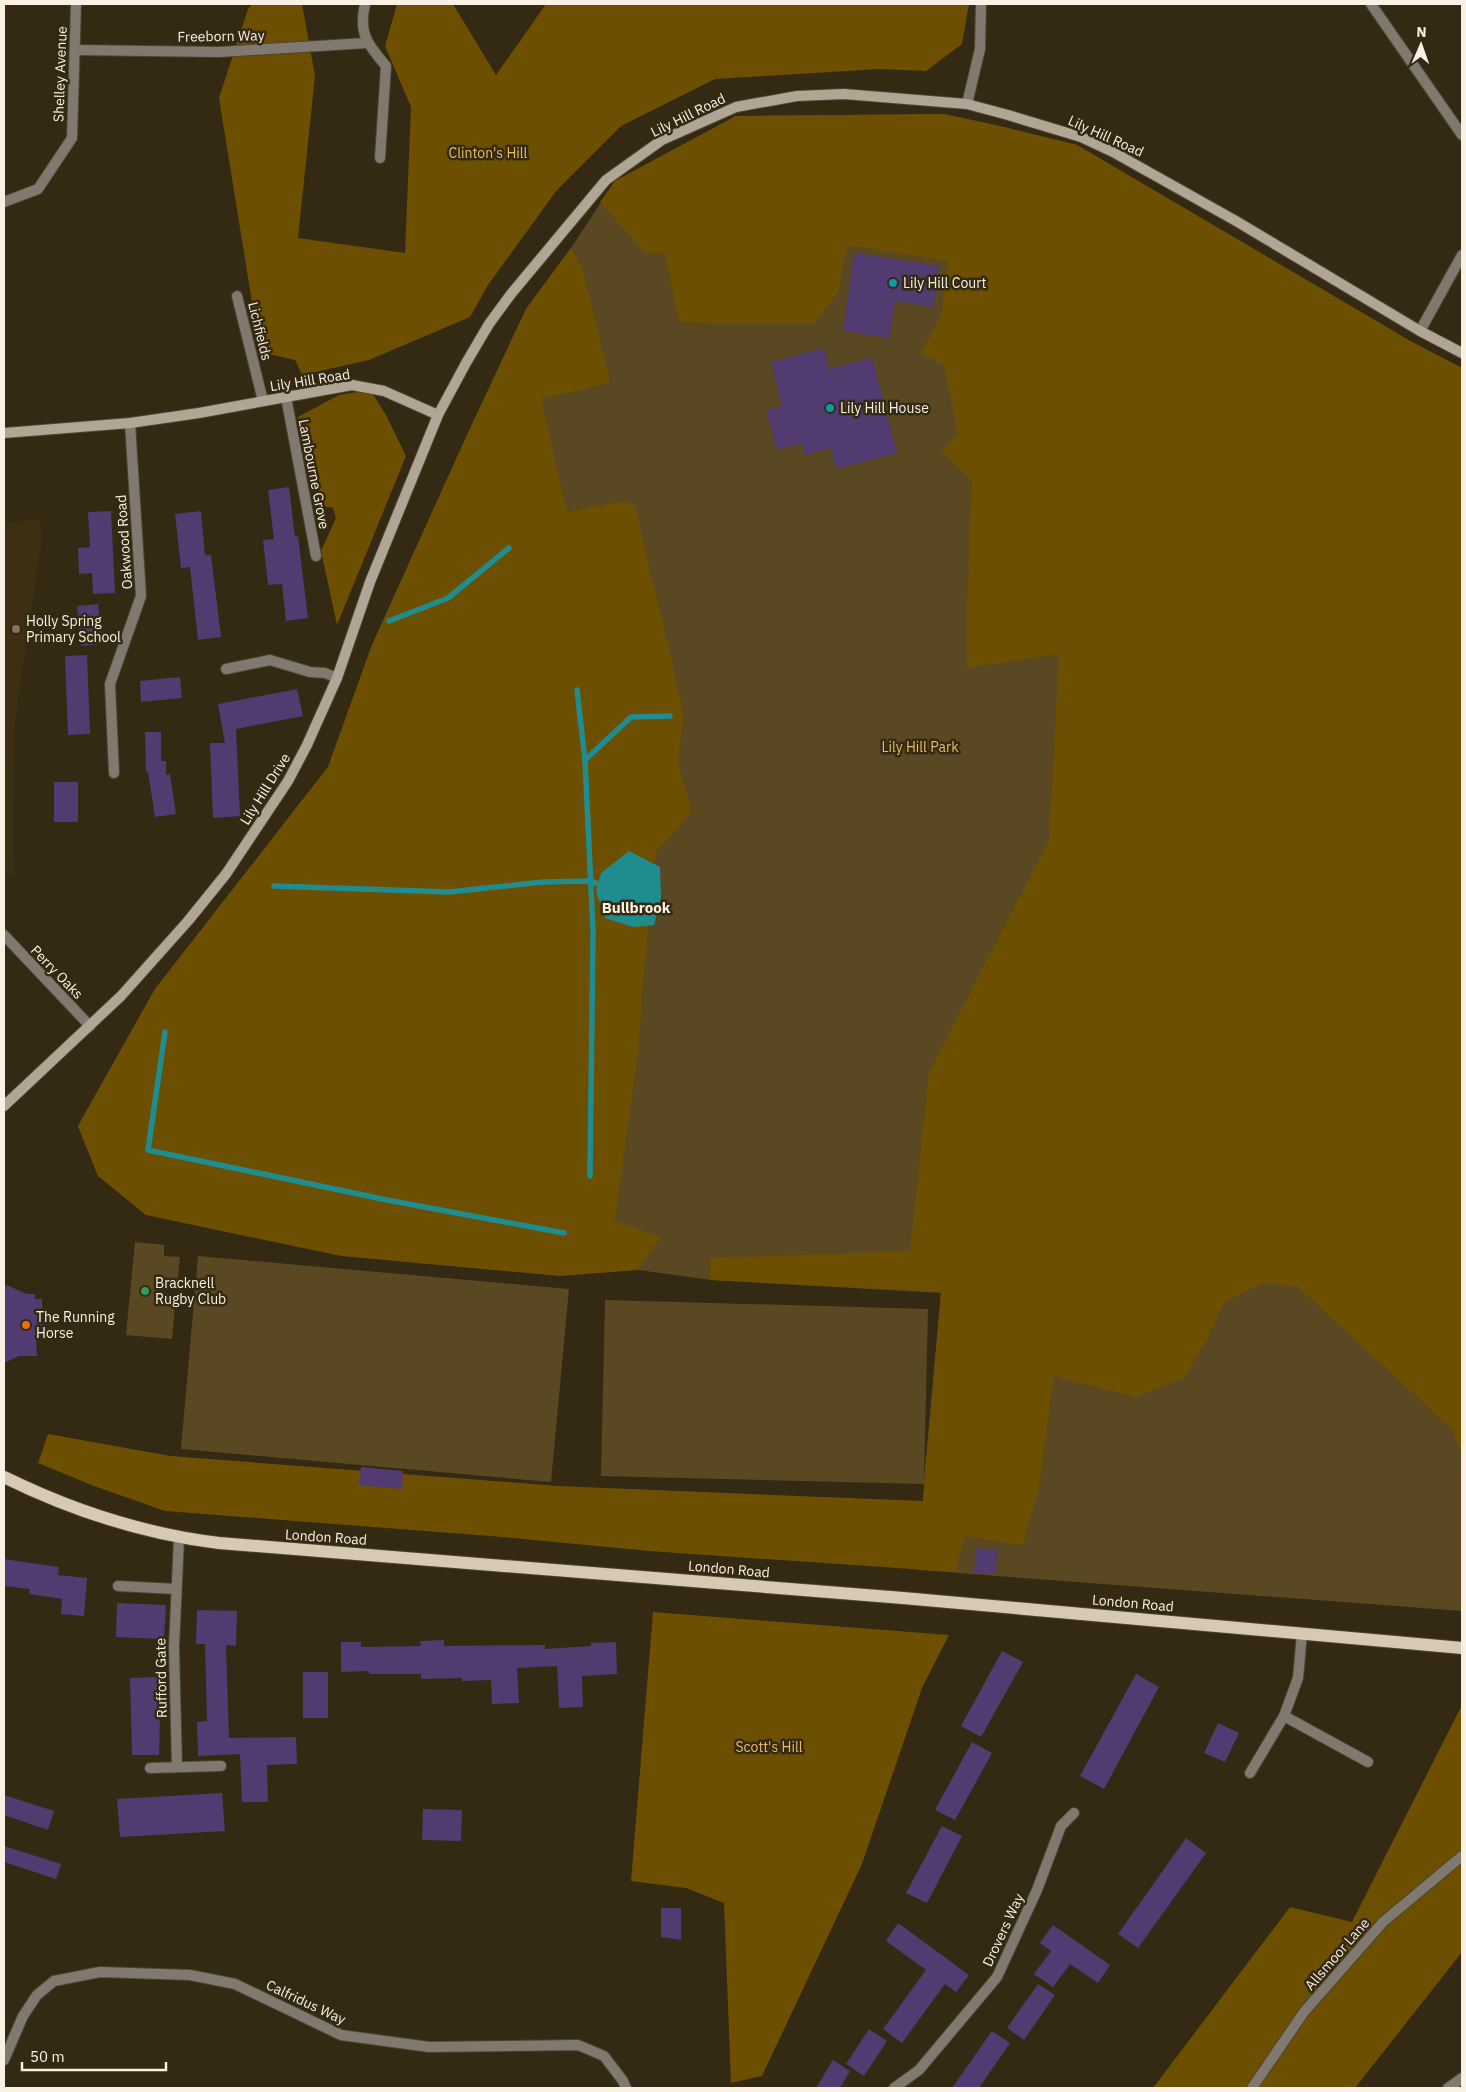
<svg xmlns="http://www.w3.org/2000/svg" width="1466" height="2092" font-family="'IBM Plex Sans',sans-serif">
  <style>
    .built { fill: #3d2f11 }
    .green { fill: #5a4823 }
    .forest { fill: #6c4f00 }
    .water { fill: #1f8c90 }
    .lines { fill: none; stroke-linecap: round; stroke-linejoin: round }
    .stream { stroke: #1f8c90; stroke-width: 5.5 }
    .building { fill: #513b71 }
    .street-casing { stroke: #4f4530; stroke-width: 12 }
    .secondary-casing { stroke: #4f4530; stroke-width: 12 }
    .primary-casing { stroke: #4f4530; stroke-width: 14 }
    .street { stroke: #80796f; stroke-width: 10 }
    .secondary { stroke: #b1a696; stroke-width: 10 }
    .primary { stroke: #d7c9b3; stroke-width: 12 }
    .culture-dot { fill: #0f9aa8; stroke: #342913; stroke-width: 2 }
    .education-dot { fill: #8d6e63; stroke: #342913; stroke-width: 2 }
    .leisure-dot { fill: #2e9e5b; stroke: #342913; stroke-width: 2 }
    .food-dot { fill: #e8710a; stroke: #342913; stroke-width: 2 }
    .labels { text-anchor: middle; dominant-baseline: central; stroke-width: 5; stroke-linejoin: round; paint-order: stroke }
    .street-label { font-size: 14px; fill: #f8f1e4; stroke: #342913 }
    .park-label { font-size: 14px; fill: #eabd60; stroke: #342913 }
    .poi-label { font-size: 14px; fill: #f8f1e4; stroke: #342913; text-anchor: start }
    .neighbourhood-label { font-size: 15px; font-weight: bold; fill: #f8f1e4; stroke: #342913 }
  </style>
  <rect width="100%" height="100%" fill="#342913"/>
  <path class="built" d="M40,520l2,17 -27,185 -2,120 2,31 -11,2v-353z"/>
  <g class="green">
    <path d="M944,114l60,13 73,18 335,197 50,26v1243l-544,-41 6,-86 -323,-8 4,-176 323,9 -4,169 17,-185 -230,-13 -73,-10 -540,-94 -20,-50 77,-137 173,-222 44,-122 95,-210 59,-126 45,-61 44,-67 121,-65z"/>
    <path d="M135,1242l29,3v11l16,1 -3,30 -16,-2 -1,9 16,2 -4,43 -46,-4z"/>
    <path d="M198,1256l371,33 -18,193 -370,-33z"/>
  </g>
  <g class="forest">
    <path d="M252,4h50l13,72 -17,162 107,15 6,-146 -26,-61 12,-42h56l43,71 50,-71h423l-7,40 -36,27 -47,-2 -164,10 -94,47 -64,64 -69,95 -18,32 -101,43 -67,15 -7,-15 -35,-8 -41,-254 29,-89z"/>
    <path d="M944,114l60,13 73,18 335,197 50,26v1090l-9,-28 -155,-143 -35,-4 -39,19 -16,36 -24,40 -48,19 -82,-21 -15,112 -16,57 -58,-9 -10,36 -306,-21 -146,-14 -338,-26 -71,-25 -56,-23 10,-29 123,22 387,30 365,15 18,-209 -230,-12 -2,-22 201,-7 19,-179 120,-232 10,-186 -92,14v-67l5,-119 -31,-31 17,-16 -14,-70 -24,-12 21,-37 7,-55 -101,-16 -9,47 -23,31 -68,1 -68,-2 -14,-69h-20l-45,-51 15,-21 121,-65z"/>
    <path d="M571,248l12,21 27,114 -69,16 26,113 58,-11 10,5 49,208 -6,49 14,49 -36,40 -12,118 -5,75 -24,176 46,16 -23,33 -78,6 -219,-20 -195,-41 -48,-39 -20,-50 77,-137 173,-222 44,-122 95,-210 59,-126z"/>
    <path d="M370,390l16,25 20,41 -69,169 -16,-74 15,-33 -3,-10 -15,-3 -20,-88 41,-22z"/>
    <path d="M653,1612l296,23 -27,53 -60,176 -100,212 -31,7 -7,-180 -38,-15 -55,-7z"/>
    <path d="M1462,1705v247l-107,136h-202l137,-181 62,15z"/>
  </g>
  <path class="water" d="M629,851l31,16 1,30 -7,28 -21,2 -28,-9 -9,-27 5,-18z"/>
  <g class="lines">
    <g class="stream">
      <path d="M389,621l59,-23 61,-50"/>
      <path d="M577,690l8,70 8,171 -3,245"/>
      <path d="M585,760l46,-43 39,-1"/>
      <path d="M274,886l175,6 94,-10 48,-1 7,3"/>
      <path d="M165,1032l-17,118 239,50 177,33"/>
    </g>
  </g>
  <g class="building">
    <path d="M854,253l85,13 -6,41 -38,-6 -6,37 -46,-7z"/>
    <path d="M824,348l5,21 43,-11 25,95 -61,16 -5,-21 -26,7 -3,-12 -25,7 -11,-40 16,-4 -11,-44z"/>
    <path d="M289,487l6,50 3,-1 10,82 -22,3 -4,-37 -14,1 -5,-45 11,-1 -6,-49z"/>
    <path d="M111,511l4,82 -22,1 -1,-21 -13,1 -1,-26 12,-1 -2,-35z"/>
    <path d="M201,511l4,44h6l10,82 -23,3 -8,-73 -9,1 -6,-54z"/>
    <path d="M98,604l5,40 -22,2 -4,-40z"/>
    <path d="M87,655l3,79 -22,1 -3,-79z"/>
    <path d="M180,677l2,21 -41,4 -1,-21z"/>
    <path d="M297,689l6,27 -67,13 4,87 -27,2 -3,-75h15l-7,-39z"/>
    <path d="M145,732h16v29h5v14l4,-1 6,40 -21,3 -7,-45h-2z"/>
    <rect x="54" y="782" width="24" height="40"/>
    <path d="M4,1284l23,10h8v5h7v16h5v20h-11l1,21h-18l-15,7z"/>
    <path d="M361,1467l42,4 -1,18 -43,-4z"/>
    <path d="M976,1548l21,2 -1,23h-22z"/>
    <path d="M4,1559l55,8 -1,8 29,3 -3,38 -23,-2 1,-15 -33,-5 1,-5 -26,-3z"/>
    <path d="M117,1603l49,2 -2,34 -48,-2z"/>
    <path d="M197,1610l40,1 -1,35 -10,-1 3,93 67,-1 1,27 -30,1 1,37h-26l-2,-48 -42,2 -1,-34 10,-1 -2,-77h-9z"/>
    <path d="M444,1640v6l101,-1v4l46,-3v-3l25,-1 1,32 -35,2 1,31 -24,1 -2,-42 -40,2 2,35 -27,1 -1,-24 -29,1v-3l-41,1v-5h-52v-3l-28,1v-30h20v5l60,-1 -1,-5z"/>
    <path d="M1002,1651l21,11 -42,75 -20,-11z"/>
    <rect x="303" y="1672" width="25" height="46"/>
    <path d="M1136,1674l23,13 -55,102 -24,-13z"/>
    <path d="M161,1677l1,38h-2l-1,40h-27l-2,-77z"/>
    <path d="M1218,1723l21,10 -14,29 -21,-9z"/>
    <path d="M972,1742l20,11 -37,67 -20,-10z"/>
    <path d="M222,1793l3,38 -105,6 -3,-38z"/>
    <path d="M4,1795l50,16 -6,19 -44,-15z"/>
    <path d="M423,1809l39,1 -1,31 -39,-1z"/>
    <path d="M942,1826l20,10 -35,67 -21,-10z"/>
    <path d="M1186,1838l20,15 -68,95 -20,-14z"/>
    <path d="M4,1846l57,18 -5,15 -52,-17z"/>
    <path d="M661,1908h20v32l-20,-3z"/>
    <path d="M898,1923l71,52 -13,17 -11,-8 -43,59 -19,-14 43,-59 -40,-29z"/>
    <path d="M1053,1925l57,40 -12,18 -28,-19 -17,23 -19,-13 17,-23 -11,-8z"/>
    <path d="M1038,1984l17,11 -31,45 -17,-12z"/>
    <path d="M869,2029l18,12 -23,35 -18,-12z"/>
    <path d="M992,2031l18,12 -31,45h-27z"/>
    <path d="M833,2060l17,11 -10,17h-24z"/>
  </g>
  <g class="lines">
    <defs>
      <g id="street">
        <path d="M365,4c-7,29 3,41 21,62l-6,92"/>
        <path d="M1371,4l91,131"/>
        <path d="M76,50l143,2 148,-9"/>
        <path d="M967,104l13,-55 1,-45"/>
        <path d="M4,202l34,-13 34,-51 4,-134"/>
        <path d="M237,296l26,105"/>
        <path d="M1420,331l42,-76"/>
        <path d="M286,397l30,159"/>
        <path d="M226,669l44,-9 40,12 15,1 12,5"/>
        <path d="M114,773l-4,-89 31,-88 -11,-173"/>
        <path d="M4,935l86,91"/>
        <path d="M118,1586l58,3"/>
        <path d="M1284,1716l84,46"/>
        <path d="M177,1767l-3,-120 5,-109"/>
        <path d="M150,1768l71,-2"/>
        <path d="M1250,1773l34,-57 14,-38 4,-44"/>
        <path d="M4,2060l19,-44 14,-21 17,-14 46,-9 90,3 45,9 106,51 88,12 149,-2 26,11 19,25 3,7"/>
        <path d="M894,2088l25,-18 78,-93 40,-87 24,-64 13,-13"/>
        <path d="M1252,2088l52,-76 79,-90 79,-66"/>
        <path d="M1448,2088l14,-10"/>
      </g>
      <g id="secondary">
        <path d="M4,433l126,-10 69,-10 153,-28 32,6 54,24"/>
        <path d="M4,1106l117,-110 67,-75 38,-47 62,-93 19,-36 30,-67 33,-96 68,-167 28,-52 23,-39 22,-30 95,-114 56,-40 74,-33 61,-11 47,-2 123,10 41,11 73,22 32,15 123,69 184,110 42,22"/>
      </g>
      <path id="primary" d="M4,1477c67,33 140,57 215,66l684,55 559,50"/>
    </defs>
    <use href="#street" class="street-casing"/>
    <use href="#secondary" class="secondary-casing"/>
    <use href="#primary" class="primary-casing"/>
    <use href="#street" class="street"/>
    <use href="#secondary" class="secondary"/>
    <use href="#primary" class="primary"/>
  </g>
  <g class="culture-dot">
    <circle cx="893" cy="283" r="5"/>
    <circle cx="830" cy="408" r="5"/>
  </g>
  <circle class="education-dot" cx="16" cy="629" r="5"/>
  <circle class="leisure-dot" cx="145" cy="1291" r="5"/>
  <circle class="food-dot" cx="26" cy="1325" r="5"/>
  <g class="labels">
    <g class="street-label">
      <text transform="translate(221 36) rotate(-1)">Freeborn Way</text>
      <text transform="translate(60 74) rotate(-88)">Shelley Avenue</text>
      <text transform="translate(688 115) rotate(-26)">Lily Hill Road</text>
      <text transform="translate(1106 136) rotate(24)">Lily Hill Road</text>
      <text transform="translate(260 331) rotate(76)">Lichfields</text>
      <text transform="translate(310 380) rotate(-9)">Lily Hill Road</text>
      <text transform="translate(314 474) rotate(79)">Lambourne Grove</text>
      <text transform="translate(124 542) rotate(-94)">Oakwood Road</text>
      <text transform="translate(265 789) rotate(-58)">Lily Hill Drive</text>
      <text transform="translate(57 972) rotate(46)">Perry Oaks</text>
      <text transform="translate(326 1537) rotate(4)">London Road</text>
      <text transform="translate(729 1569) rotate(5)">London Road</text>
      <text transform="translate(1133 1603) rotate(5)">London Road</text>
      <text transform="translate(161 1678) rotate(-91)">Rufford Gate</text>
      <text transform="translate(1003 1930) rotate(-65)">Drovers Way</text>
      <text transform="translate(1337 1954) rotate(-49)">Allsmoor Lane</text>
      <text transform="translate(306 2002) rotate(25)">Calfridus Way</text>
    </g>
    <g class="park-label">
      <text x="488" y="153">Clinton's Hill</text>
      <text x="920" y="747">Lily Hill Park</text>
      <text x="769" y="1747">Scott's Hill</text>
    </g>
    <g class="poi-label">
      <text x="903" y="283">Lily Hill Court</text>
      <text x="840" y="408">Lily Hill House</text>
      <text x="26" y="621">Holly Spring<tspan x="26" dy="16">Primary School</tspan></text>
      <text x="155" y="1283">Bracknell<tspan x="155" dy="16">Rugby Club</tspan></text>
      <text x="36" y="1317">The Running<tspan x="36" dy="16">Horse</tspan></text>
    </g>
    <g class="neighbourhood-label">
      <text x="636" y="907">Bullbrook</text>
    </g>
  </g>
  <rect width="1466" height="2092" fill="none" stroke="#f8f1e4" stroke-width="10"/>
  <g transform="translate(1421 45) rotate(2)" stroke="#342913" stroke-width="4" paint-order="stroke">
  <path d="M0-4L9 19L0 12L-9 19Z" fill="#f8f1e4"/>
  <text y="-8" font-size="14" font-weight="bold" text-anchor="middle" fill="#f8f1e4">N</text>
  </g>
  <path d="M22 2062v8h144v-8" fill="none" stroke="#f8f1e4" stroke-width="2.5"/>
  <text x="30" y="2062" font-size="15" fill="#f8f1e4" stroke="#342913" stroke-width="4" paint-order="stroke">50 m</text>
</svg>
